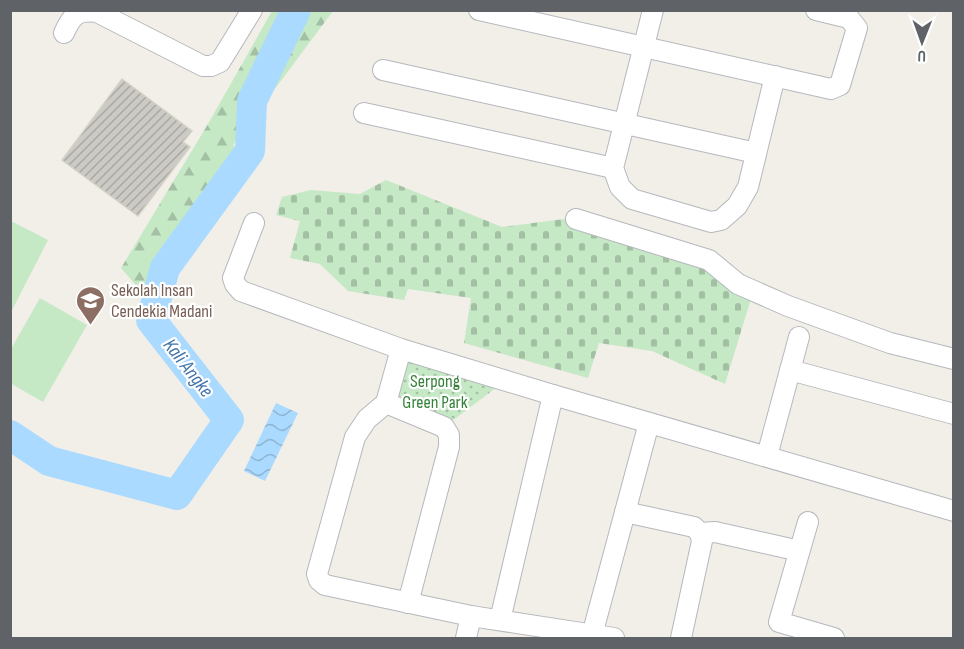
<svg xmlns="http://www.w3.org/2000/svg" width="964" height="649" font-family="'Sofia Sans Condensed',sans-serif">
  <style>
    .forest { fill: url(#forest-firs) }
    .cemetery { fill: url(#cemetery-stones) }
    .park { fill: url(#park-dots) }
    .pitch { fill: #c5e8c5 }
    .water { fill: url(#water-waves) }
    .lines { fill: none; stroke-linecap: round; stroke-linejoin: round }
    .river { stroke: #aadaff; stroke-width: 30 }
    .building { fill: url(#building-hatch); stroke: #d6d1c6; stroke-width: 1.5 }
    .minor-casing { stroke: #b5b8bc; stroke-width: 22 }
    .minor { stroke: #fff; stroke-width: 20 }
    .labels { text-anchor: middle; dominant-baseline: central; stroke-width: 4.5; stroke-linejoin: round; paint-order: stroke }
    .education-label { font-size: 18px; fill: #785e54; stroke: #fff; text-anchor: start }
    .park-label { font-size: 18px; fill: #348238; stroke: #fff }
    .water-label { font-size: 20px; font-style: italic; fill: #4174aa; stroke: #fff }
  </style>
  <defs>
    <pattern id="forest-firs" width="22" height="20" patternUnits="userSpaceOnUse" patternTransform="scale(1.5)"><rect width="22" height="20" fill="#c5e8c5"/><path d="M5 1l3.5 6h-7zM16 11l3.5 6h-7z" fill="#a3c0a4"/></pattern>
    <pattern id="cemetery-stones" width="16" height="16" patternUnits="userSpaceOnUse" patternTransform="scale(1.5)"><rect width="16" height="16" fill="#c5e8c5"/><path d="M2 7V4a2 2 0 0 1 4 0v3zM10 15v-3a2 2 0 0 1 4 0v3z" fill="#a3c0a4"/></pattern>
    <pattern id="park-dots" width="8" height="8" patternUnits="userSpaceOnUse" patternTransform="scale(1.5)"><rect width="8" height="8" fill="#c5e8c5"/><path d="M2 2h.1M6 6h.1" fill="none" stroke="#a3c0a4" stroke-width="1.8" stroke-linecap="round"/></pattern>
    <pattern id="water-waves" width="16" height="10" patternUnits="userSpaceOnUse" patternTransform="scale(1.5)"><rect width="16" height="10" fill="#aadaff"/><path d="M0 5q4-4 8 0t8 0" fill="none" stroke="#8eb4d2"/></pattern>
    <pattern id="building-hatch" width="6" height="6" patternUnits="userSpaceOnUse" patternTransform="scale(1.5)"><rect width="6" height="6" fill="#cccac5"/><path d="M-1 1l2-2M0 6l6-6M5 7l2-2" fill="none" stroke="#a9a8a4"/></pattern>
  </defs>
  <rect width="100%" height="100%" fill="#f1efe8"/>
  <path class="forest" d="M272,11h61l-100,134 20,21 -98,141 -34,-39 87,-144z"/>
  <path class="cemetery" d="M386,180l116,47 62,-8 149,42 40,31 -28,92 -73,-33 -53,-8 -11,35 -124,-35 7,-45 -63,-9 -4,11 -56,-9 -28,-27 -30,-6 10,-37 -24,-6 6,-18 29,-7 49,4z"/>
  <path class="park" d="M401,349l104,32 -61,46 -58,-24z"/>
  <g class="pitch">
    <path d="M11,221l37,19 -37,72z"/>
    <path d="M40,298l47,27 -44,77 -33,-19 1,-34z"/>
  </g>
  <path class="water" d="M276,403l22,10 -33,68 -21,-10z"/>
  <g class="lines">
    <path class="river" d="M10,435l39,26 128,34 52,-75 -78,-100 14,-52 85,-117 2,-50 44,-91"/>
  </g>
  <path class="building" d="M122,79l70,52 -9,11 7,5 -52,69 -76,-56z"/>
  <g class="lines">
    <defs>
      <g id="minor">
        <path d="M479,10l352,79 9,-4 17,-57 -8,-10 -33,-8"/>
        <path d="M653,10l-40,158 7,19 12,12 79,23 10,-2 16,-14 11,-19 27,-111"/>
        <path d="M64,33c8,-18 13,-23 33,-21l106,54h8l9,-4 32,-52"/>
        <path d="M383,70l373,83"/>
        <path d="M364,113l249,55"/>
        <path d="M576,219l133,41 29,24 50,22 102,37 64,16"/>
        <path d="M254,223l-21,55 2,6 6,7 160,58 152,46 401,116"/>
        <path d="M401,349l-15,54 -19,16 -12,18 -38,137 2,6 6,5 146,31 143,22"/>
        <path d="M790,370l164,44"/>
        <path d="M386,403l58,24 5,8v12l-41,156"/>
        <path d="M767,456l32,-119"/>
        <path d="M625,512l69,15 6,6 2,8 -21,97"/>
        <path d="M808,522l-29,100 55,16"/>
        <path d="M700,533l15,-1 76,17"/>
        <path d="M500,620l53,-225"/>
        <path d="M592,635l57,-212"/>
        <path d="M466,638l5,-22"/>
      </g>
    </defs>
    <use href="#minor" class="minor-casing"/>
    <use href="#minor" class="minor"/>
  </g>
  <defs>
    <symbol id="school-pin" viewBox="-11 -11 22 30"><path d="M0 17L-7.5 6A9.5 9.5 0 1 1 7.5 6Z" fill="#8d6e63" stroke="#fff"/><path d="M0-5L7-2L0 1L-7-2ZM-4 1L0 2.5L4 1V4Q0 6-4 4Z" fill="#fff"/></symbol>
  </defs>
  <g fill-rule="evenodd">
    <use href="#school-pin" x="74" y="284" width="33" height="45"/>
  </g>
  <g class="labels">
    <g class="education-label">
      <text x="111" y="290">Sekolah Insan<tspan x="111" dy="21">Cendekia Madani</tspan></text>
    </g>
    <g class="park-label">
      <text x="435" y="381">Serpong<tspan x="435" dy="21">Green Park</tspan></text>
    </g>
    <g class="water-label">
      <text transform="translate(188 368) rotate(52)">Kali Angke</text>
    </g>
  </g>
  <rect width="964" height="649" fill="none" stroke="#5f6368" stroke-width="24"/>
  <g transform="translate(922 42) rotate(181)" stroke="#ffffff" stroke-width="4.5" paint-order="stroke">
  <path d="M0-4.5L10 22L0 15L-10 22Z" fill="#5f6368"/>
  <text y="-9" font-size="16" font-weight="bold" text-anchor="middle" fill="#5f6368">U</text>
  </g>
</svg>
